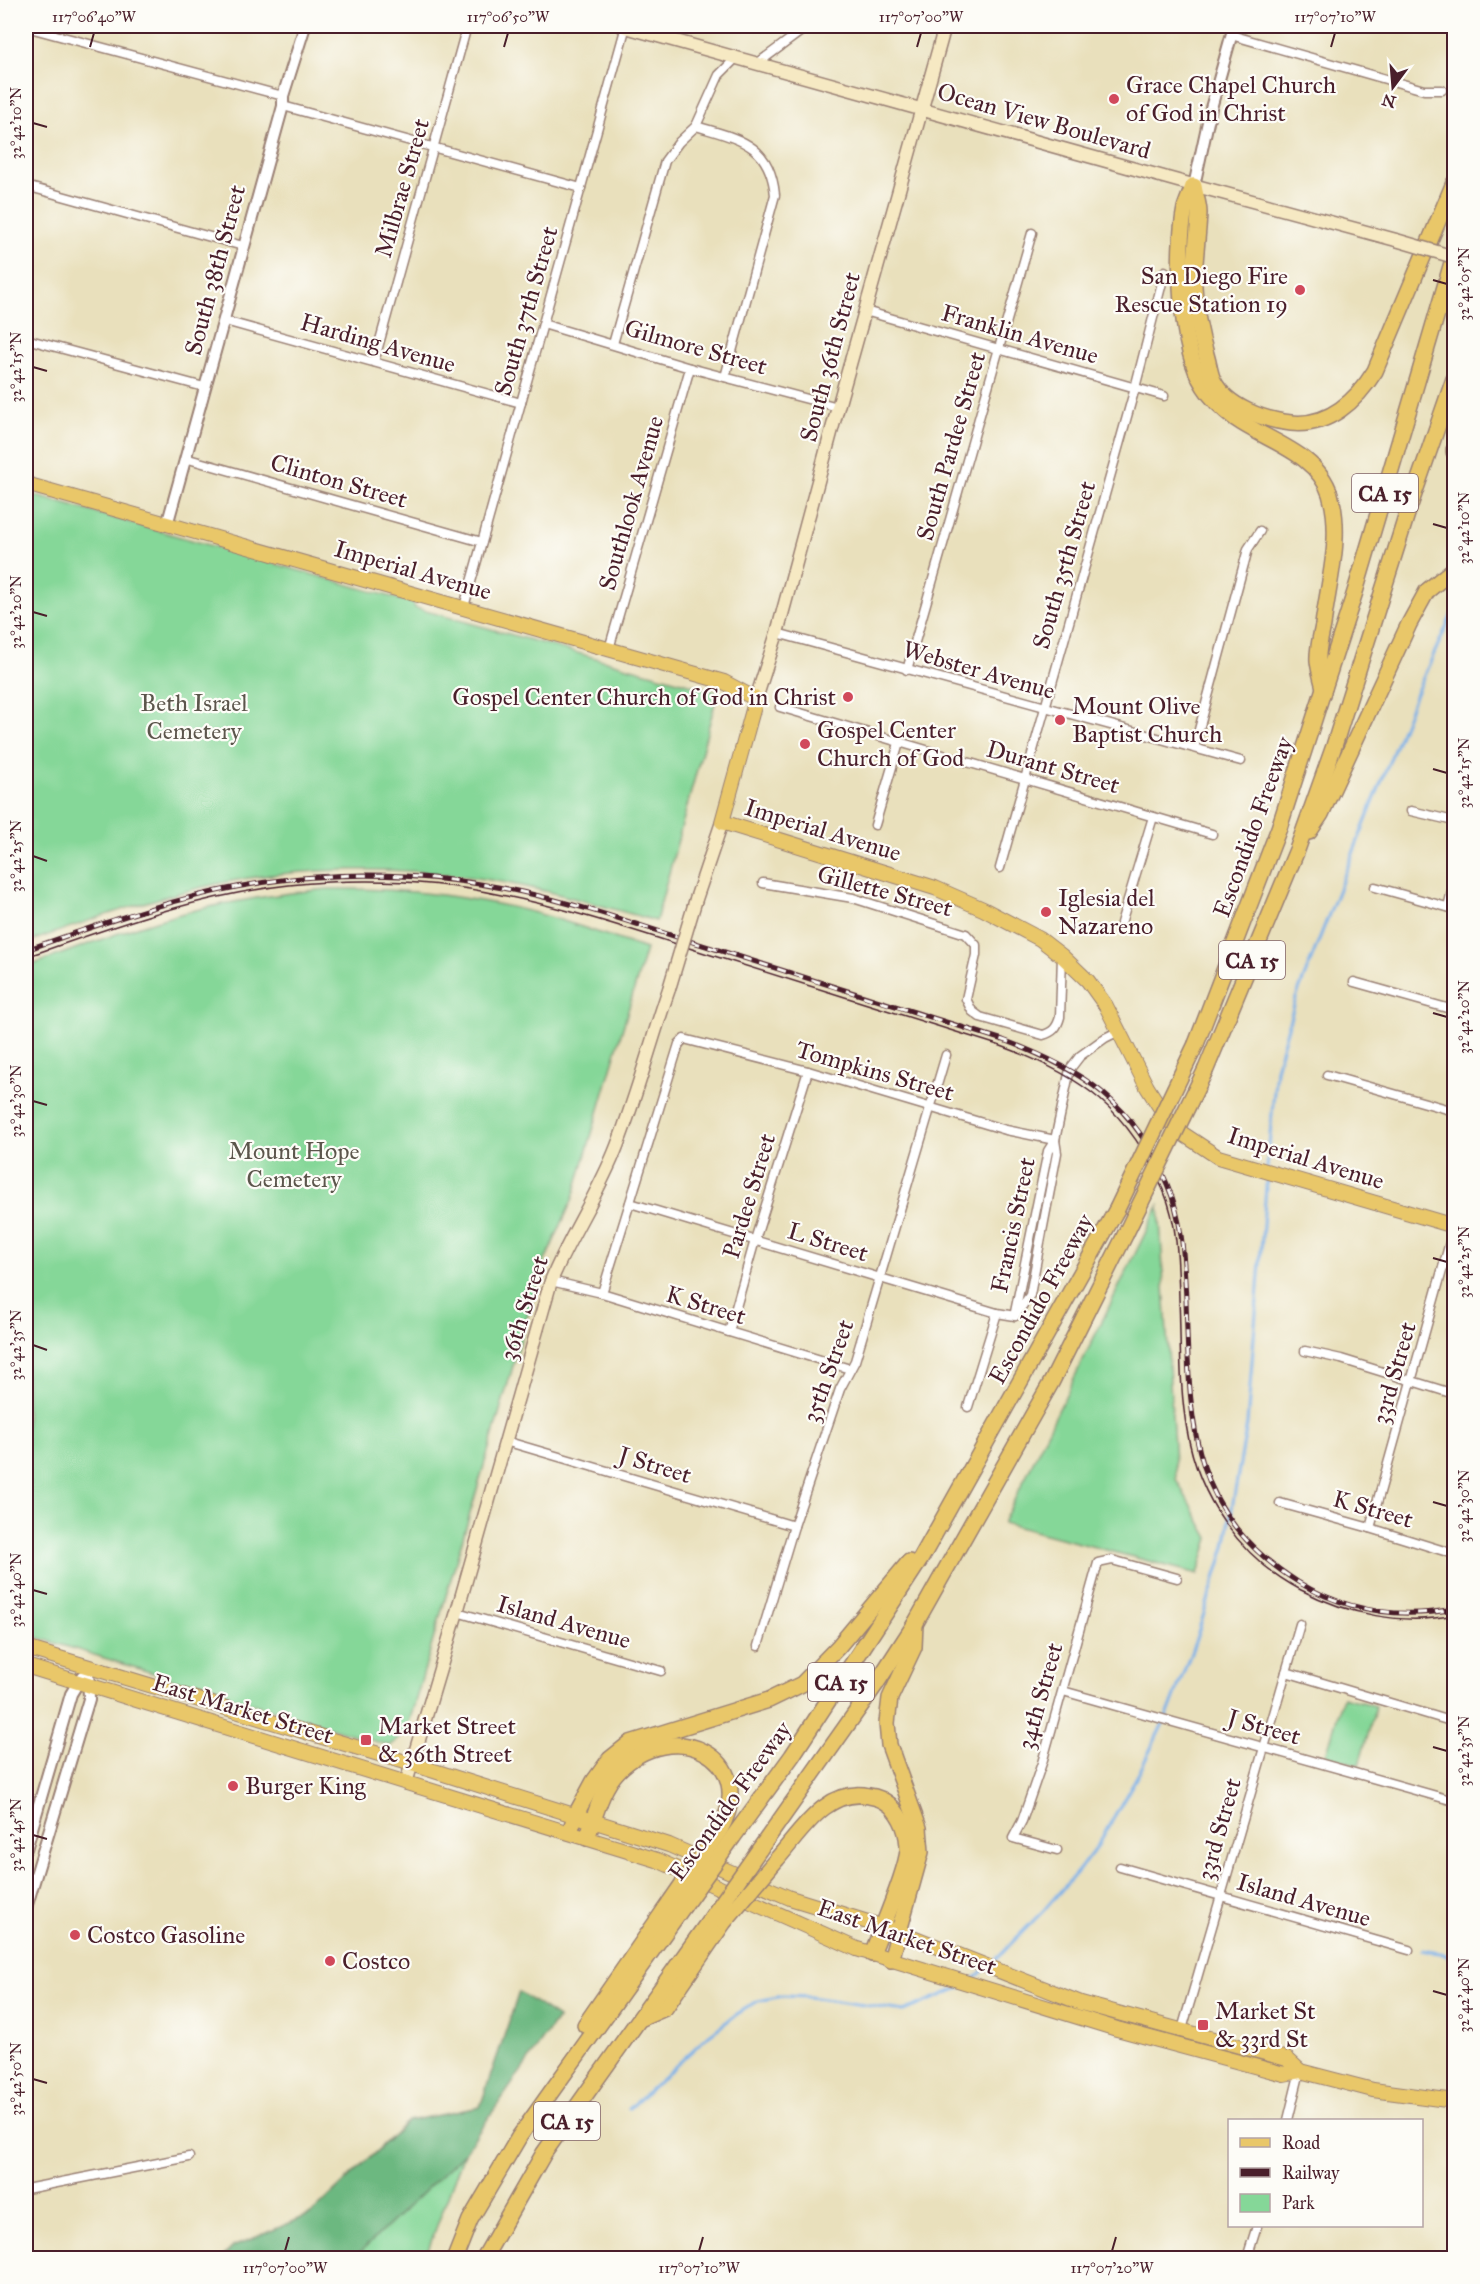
<svg xmlns="http://www.w3.org/2000/svg" width="1480" height="2284" font-family="'IM FELL Great Primer',serif">
  <style>
    .green { fill: #85d798; stroke: #687b62; stroke-width: 1.5 }
    .forest { fill: #6cb880; stroke: #5b6c56; stroke-width: 1.5 }
    .lines { fill: none; stroke-linecap: round; stroke-linejoin: round }
    .stream { stroke: #7bb1e9; stroke-width: 3 }
    .minor-casing { stroke: #9a8074; stroke-width: 11 }
    .tertiary-casing { stroke: #9a8074; stroke-width: 14 }
    .secondary-casing { stroke: #9a8074; stroke-width: 15 }
    .primary-casing { stroke: #9a8074; stroke-width: 16 }
    .motorway-casing { stroke: #9a8074; stroke-width: 18 }
    .minor { stroke: #fff; stroke-width: 8 }
    .tertiary { stroke: #fff; stroke-width: 10 }
    .secondary { stroke: #f6e9c3; stroke-width: 12 }
    .primary { stroke: #e9c769; stroke-width: 14 }
    .motorway { stroke: #e9c769; stroke-width: 15 }
    .tram { stroke: #4a1f2b; stroke-width: 1.5 }
    .rail-casing { stroke: #4a1f2b; stroke-width: 5 }
    .rail { stroke: #fdfcf7; stroke-width: 3; stroke-dasharray: 9; stroke-linecap: butt }
    .secondary-bridge-casing { stroke: #9a8074; stroke-width: 15; stroke-linecap: butt }
    .motorway-bridge-casing { stroke: #9a8074; stroke-width: 18; stroke-linecap: butt }
    .secondary-bridge { stroke: #f6e9c3; stroke-width: 12 }
    .motorway-bridge { stroke: #e9c769; stroke-width: 15 }
    .ticks { fill: none; stroke: #4a1f2b; stroke-width: 2 }
    .poi-dot { fill: #d1495b; stroke: #fdfcf7; stroke-width: 2 }
    .labels { text-anchor: middle; dominant-baseline: central; stroke-width: 4.5; stroke-linejoin: round; paint-order: stroke }
    .shield { fill: #fdfcf7; stroke: #806168; stroke-width: 1.5 }
    .shield-label { font-size: 22px; font-weight: bold; fill: #4a1f2b }
    .poi-label { font-size: 24px; fill: #4a1f2b; stroke: #fdfcf7; text-anchor: start }
    .street-label { font-size: 24px; fill: #4a1f2b; stroke: #fdfcf7 }
    .park-label { font-size: 24px; fill: #5c564c; stroke: #fdfcf7 }
    .neatline { fill: none; stroke: #4a1f2b; stroke-width: 2 }
    .ticks-label { font-size: 15px; text-anchor: middle; fill: #4a1f2b }
  </style>
  <rect width="100%" height="100%" fill="#fdfcf7"/>
  <filter id="ink" filterUnits="userSpaceOnUse"><feTurbulence type="fractalNoise" baseFrequency=".0167" numOctaves="2"/><feDisplacementMap in="SourceGraphic" scale="12" xChannelSelector="R" yChannelSelector="G"/><feConvolveMatrix kernelMatrix="1 2 1 2 8 2 1 2 1" color-interpolation-filters="sRGB"/></filter>
  <filter id="wash" filterUnits="userSpaceOnUse"><feTurbulence type="fractalNoise" baseFrequency=".008" numOctaves="4" result="noise"/><feDisplacementMap in="SourceGraphic" scale="24" xChannelSelector="R" yChannelSelector="G"/><feGaussianBlur stdDeviation="1.35" result="paint"/><feColorMatrix in="noise" values="0 0 0 0 0 0 0 0 0 0 0 0 0 0 0 0 0 1.4 0 .05"/><feComposite in="paint" operator="in"/></filter>
  <g filter="url(#wash)">
    <rect width="100%" height="100%" fill="#e9e0bc"/>
    <g class="green">
      <path d="M26,493l387,110 2,5 303,84 -62,229c-57,-16 -114,-33 -172,-42 -83,-13 -181,-13 -263,4 -67,14 -131,37 -195,60z"/>
      <path d="M328,889c69,-1 138,6 204,23 39,10 76,24 114,37l-73,249 -32,72 -135,463 -16,13 -364,-112v-667c56,-20 112,-43 170,-57 43,-10 88,-17 132,-21z"/>
      <path d="M1159,1205l17,274 33,59 -11,36 -195,-51z"/>
      <path d="M1343,1697l33,9 -17,59 -33,-10z"/>
      <path d="M464,2153l-39,105h-71z"/>
    </g>
    <path class="forest" d="M519,1992l39,26 -94,135 -110,105h-132l11,-11 78,-33 97,-93 72,-14z"/>
    <g class="lines">
      <g class="stream">
        <path d="M1267,1168l9,-99 20,-71 121,-307 37,-81"/>
        <path d="M1422,1950l24,4 8,8"/>
        <path d="M991,1964l53,-54 34,-39 20,-26 42,-74 29,-60 26,-69 30,-95 22,-123 20,-249"/>
        <path d="M973,1979l11,-9"/>
        <path d="M629,2109l79,-73 29,-22 21,-13 24,-5 28,1 94,14 58,-24"/>
      </g>
    </g>
  </g>
  <g filter="url(#ink)">
    <g class="lines">
      <defs>
        <g id="minor">
          <path d="M26,27l257,69"/>
          <path d="M1231,35l193,55h18"/>
          <path d="M758,63l50,-37"/>
          <path d="M283,106l298,82"/>
          <path d="M696,126c42,13 74,17 79,69l-50,182"/>
          <path d="M26,186l217,60"/>
          <path d="M865,311l299,85"/>
          <path d="M225,321l296,82"/>
          <path d="M543,324l147,44 148,39"/>
          <path d="M26,339l178,48"/>
          <path d="M613,344l52,-183 14,-19 17,-16 23,-51 18,-18"/>
          <path d="M374,362l93,-336"/>
          <path d="M185,458l297,84"/>
          <path d="M464,607l162,-581"/>
          <path d="M777,633l464,128"/>
          <path d="M609,649l81,-281"/>
          <path d="M907,670l125,-437"/>
          <path d="M780,707l432,127"/>
          <path d="M1194,748l54,-199 12,-18"/>
          <path d="M1411,811l43,10"/>
          <path d="M875,825l24,-82"/>
          <path d="M1000,868l135,-480 30,-117"/>
          <path d="M763,883l90,15 113,36 10,11v10l-10,44 6,12 8,6 63,18c10,-3 14,-7 17,-18l2,-61"/>
          <path d="M1375,887l79,22"/>
          <path d="M1448,907l6,-24"/>
          <path d="M1121,923l32,-106"/>
          <path d="M1354,982l100,28"/>
          <path d="M1327,1075l127,36"/>
          <path d="M630,1203l367,110 18,3"/>
          <path d="M551,1281l51,12 248,76"/>
          <path d="M602,1293l77,-249 5,-5 124,32 198,59 49,10"/>
          <path d="M1015,1312l33,-161 7,-11"/>
          <path d="M1015,1316l15,-21 27,-142 -2,-13 15,-71 10,-13 25,-18 14,-7"/>
          <path d="M729,1332l26,-92 53,-169"/>
          <path d="M1305,1351l36,8 113,35"/>
          <path d="M968,1407l29,-94"/>
          <path d="M505,1441l289,85"/>
          <path d="M1280,1503l90,25 84,26"/>
          <path d="M1370,1528l84,-300"/>
          <path d="M457,1612l204,59"/>
          <path d="M758,1646l36,-120 46,-137 15,-28 91,-306"/>
          <path d="M1286,1672l168,50"/>
          <path d="M1063,1691l391,110"/>
          <path d="M1057,1850l-44,-12 9,-17 20,-58 56,-200 14,-3 65,18"/>
          <path d="M1120,1867l289,83"/>
          <path d="M1181,2033l119,-409"/>
          <path d="M1288,2120l12,-49"/>
          <path d="M26,2189l163,-32"/>
          <path d="M1247,2258l10,-32"/>
        </g>
        <g id="tertiary">
          <path d="M1194,186l17,-78 23,-82"/>
          <path d="M167,525l116,-419v-10l22,-70"/>
          <path d="M26,1849l45,-155 11,-18"/>
          <path d="M26,1908l63,-209 -1,-32"/>
        </g>
        <g id="secondary">
          <path d="M622,26l556,155 218,59"/>
          <path d="M756,699l21,-66 61,-226 107,-381"/>
          <path d="M696,899l26,-77"/>
          <path d="M406,1783l51,-171 94,-331c19,-46 48,-88 66,-135 20,-51 34,-105 52,-157"/>
        </g>
        <g id="primary">
          <path d="M26,484l656,186 42,12 32,17 -34,123 213,66 48,21 57,30 22,17 26,25 18,25 41,81 19,30 14,15 38,25 236,69"/>
          <path d="M26,1648l386,116 257,81 121,53 110,34 181,71 206,56 13,12"/>
          <path d="M26,1666l631,194 200,89 260,80 167,45 16,-3 73,19 81,11"/>
        </g>
        <g id="motorway">
          <path d="M1193,186c-2,7 -6,15 -8,22 -9,44 -6,140 19,178 8,13 20,24 32,33 31,22 81,34 94,75 13,42 -2,89 -7,131 -2,11 -6,25 -5,36 1,9 4,18 6,27"/>
          <path d="M1194,186c1,8 5,18 5,27 -1,24 -5,49 -5,73 1,25 6,48 13,72 2,7 3,16 6,22 13,27 51,40 78,43 38,4 66,-23 84,-52l79,-188"/>
          <path d="M1454,450v2"/>
          <path d="M1309,832l12,-18 88,-190 18,-33 27,-22"/>
          <path d="M1196,1044l83,-216 76,-236 99,-336"/>
          <path d="M1206,1069l91,-219 37,-104 73,-232 47,-135"/>
          <path d="M570,1832l5,-16 19,-35 16,-22 20,-16 139,-43 33,-16 36,-37 71,-85"/>
          <path d="M733,1837l59,-81 128,-196 197,-351"/>
          <path d="M587,1838c8,-22 15,-51 31,-67 54,-56 142,-15 102,59"/>
          <path d="M759,1850l117,-166 39,-60 137,-243 73,-146"/>
          <path d="M777,1859c24,-27 50,-72 92,-63 8,1 15,4 21,9 13,13 18,27 18,45 -2,24 -27,79 -36,104"/>
          <path d="M891,1960l30,-108 -2,-24 -30,-83 -2,-22 3,-25 24,-51 1,-23"/>
          <path d="M642,2018l23,-10 59,-86"/>
          <path d="M585,2025l85,-123"/>
          <path d="M455,2258l15,-38 49,-83 164,-230"/>
          <path d="M484,2258l60,-105 168,-236"/>
        </g>
      </defs>
      <use href="#minor" class="minor-casing"/>
      <use href="#tertiary" class="tertiary-casing"/>
      <use href="#secondary" class="secondary-casing"/>
      <use href="#primary" class="primary-casing"/>
      <use href="#motorway" class="motorway-casing"/>
      <use href="#minor" class="minor"/>
      <use href="#tertiary" class="tertiary"/>
      <use href="#secondary" class="secondary"/>
      <use href="#primary" class="primary"/>
      <use href="#motorway" class="motorway"/>
      <path class="tram" d="M26,957c86,-30 172,-62 263,-72 70,-7 143,-5 212,10 71,14 141,38 210,60 97,30 193,61 290,91 82,30 128,64 163,146 14,33 14,71 15,107 2,43 0,88 8,131 11,67 53,128 114,160 46,24 102,36 153,25"/>
      <defs>
        <path id="rail" d="M26,950c94,-33 188,-67 289,-73 70,-5 139,0 207,15 64,14 127,37 190,56 97,31 194,62 291,92 79,29 131,63 164,144 16,36 17,76 19,115 4,118 0,213 112,283 48,29 102,37 156,27"/>
      </defs>
      <use href="#rail" class="rail-casing"/>
      <use href="#rail" class="rail"/>
      <defs>
        <g id="secondary-bridge">
          <path d="M1396,240l58,17"/>
          <path d="M669,989l27,-90"/>
        </g>
        <g id="motorway-bridge">
          <path d="M1117,1209l79,-165"/>
          <path d="M1125,1235l81,-166"/>
          <path d="M670,1902l50,-72"/>
          <path d="M683,1907l50,-70"/>
          <path d="M712,1917l47,-67"/>
          <path d="M724,1922l53,-63"/>
        </g>
      </defs>
      <use href="#secondary-bridge" class="secondary-bridge-casing"/>
      <use href="#motorway-bridge" class="motorway-bridge-casing"/>
      <use href="#secondary-bridge" class="secondary-bridge"/>
      <use href="#motorway-bridge" class="motorway-bridge"/>
    </g>
  </g>
  <path class="ticks" d="M90,47l4,-14M504,47l4,-14M917,47l4,-14M1331,47l4,-14M33,123l14,4M1433,280l14,4M33,367l14,4M1433,524l14,4M33,612l14,4M1433,769l14,4M33,856l14,5M1433,1013l14,4M33,1101l14,4M1433,1258l14,4M33,1345l14,5M1433,1502l14,4M33,1590l14,4M1433,1747l14,4M33,1835l14,4M1433,1991l14,4M33,2079l14,4M285,2251l4,-14M699,2251l4,-14M1112,2251l4,-14"/>
  <g class="poi-dot">
    <circle cx="1114" cy="99" r="6"/>
    <circle cx="1300" cy="290" r="6"/>
    <circle cx="848" cy="697" r="6"/>
    <circle cx="1060" cy="720" r="6"/>
    <circle cx="805" cy="744" r="6"/>
    <circle cx="1046" cy="912" r="6"/>
    <rect x="360" y="1734" width="12" height="12" rx="3"/>
    <circle cx="233" cy="1786" r="6"/>
    <circle cx="75" cy="1935" r="6"/>
    <circle cx="330" cy="1961" r="6"/>
    <rect x="1197" y="2019" width="12" height="12" rx="3"/>
  </g>
  <g class="labels">
    <g class="shield">
      <rect x="1352" y="474" width="66" height="38" rx="4.5"/>
      <rect x="1219" y="941" width="66" height="38" rx="4.5"/>
      <rect x="808" y="1663" width="66" height="38" rx="4.5"/>
      <rect x="534" y="2102" width="66" height="38" rx="4.5"/>
    </g>
    <g class="shield-label">
      <text x="1385" y="493">CA 15</text>
      <text x="1252" y="960">CA 15</text>
      <text x="841" y="1682">CA 15</text>
      <text x="567" y="2121">CA 15</text>
    </g>
    <g class="poi-label">
      <text x="1126" y="85">Grace Chapel Church<tspan x="1126" dy="28">of God in Christ</tspan></text>
      <text x="1288" y="276" text-anchor="end">San Diego Fire<tspan x="1288" dy="28">Rescue Station 19</tspan></text>
      <text x="836" y="697" text-anchor="end">Gospel Center Church of God in Christ</text>
      <text x="1072" y="706">Mount Olive<tspan x="1072" dy="28">Baptist Church</tspan></text>
      <text x="817" y="730">Gospel Center<tspan x="817" dy="28">Church of God</tspan></text>
      <text x="1058" y="898">Iglesia del<tspan x="1058" dy="28">Nazareno</tspan></text>
      <text x="378" y="1726">Market Street<tspan x="378" dy="28">&amp; 36th Street</tspan></text>
      <text x="245" y="1786">Burger King</text>
      <text x="87" y="1935">Costco Gasoline</text>
      <text x="342" y="1961">Costco</text>
      <text x="1215" y="2011">Market St<tspan x="1215" dy="28">&amp; 33rd St</tspan></text>
    </g>
    <g class="street-label">
      <text transform="translate(1044 121) rotate(16)">Ocean View Boulevard</text>
      <text transform="translate(402 188) rotate(-74)">Milbrae Street</text>
      <text transform="translate(215 270) rotate(-75)">South 38th Street</text>
      <text transform="translate(526 311) rotate(-74)">South 37th Street</text>
      <text transform="translate(1020 334) rotate(16)">Franklin Avenue</text>
      <text transform="translate(378 343) rotate(16)">Harding Avenue</text>
      <text transform="translate(696 347) rotate(16)">Gilmore Street</text>
      <text transform="translate(830 357) rotate(-75)">South 36th Street</text>
      <text transform="translate(951 446) rotate(-74)">South Pardee Street</text>
      <text transform="translate(339 481) rotate(16)">Clinton Street</text>
      <text transform="translate(631 503) rotate(-74)">Southlook Avenue</text>
      <text transform="translate(1064 565) rotate(-74)">South 35th Street</text>
      <text transform="translate(413 570) rotate(16)">Imperial Avenue</text>
      <text transform="translate(979 670) rotate(16)">Webster Avenue</text>
      <text transform="translate(1053 767) rotate(16)">Durant Street</text>
      <text transform="translate(1253 827) rotate(-70)">Escondido Freeway</text>
      <text transform="translate(823 830) rotate(17)">Imperial Avenue</text>
      <text transform="translate(885 891) rotate(15)">Gillette Street</text>
      <text transform="translate(875 1071) rotate(16)">Tompkins Street</text>
      <text transform="translate(1306 1158) rotate(17)">Imperial Avenue</text>
      <text transform="translate(749 1196) rotate(-73)">Pardee Street</text>
      <text transform="translate(1013 1225) rotate(-78)">Francis Street</text>
      <text transform="translate(828 1242) rotate(17)">L Street</text>
      <text transform="translate(1041 1299) rotate(-61)">Escondido Freeway</text>
      <text transform="translate(706 1305) rotate(17)">K Street</text>
      <text transform="translate(524 1308) rotate(-72)">36th Street</text>
      <text transform="translate(828 1371) rotate(-70)">35th Street</text>
      <text transform="translate(1394 1373) rotate(-74)">33rd Street</text>
      <text transform="translate(655 1465) rotate(17)">J Street</text>
      <text transform="translate(1373 1509) rotate(16)">K Street</text>
      <text transform="translate(564 1622) rotate(16)">Island Avenue</text>
      <text transform="translate(1040 1696) rotate(-74)">34th Street</text>
      <text transform="translate(243 1709) rotate(17)">East Market Street</text>
      <text transform="translate(1264 1727) rotate(16)">J Street</text>
      <text transform="translate(730 1801) rotate(-54)">Escondido Freeway</text>
      <text transform="translate(1219 1829) rotate(-74)">33rd Street</text>
      <text transform="translate(1304 1900) rotate(16)">Island Avenue</text>
      <text transform="translate(907 1937) rotate(19)">East Market Street</text>
    </g>
    <g class="park-label">
      <text x="194" y="703">Beth Israel<tspan x="194" dy="28">Cemetery</tspan></text>
      <text x="294" y="1151">Mount Hope<tspan x="294" dy="28">Cemetery</tspan></text>
    </g>
  </g>
  <rect width="1480" height="2284" fill="none" stroke="#fdfcf7" stroke-width="66"/>
  <rect x="1228" y="2119" width="195" height="108" fill="#fdfcf7" stroke="#b5a4a5" stroke-width="1.5"/>
  <rect x="1240" y="2138" width="30" height="9" fill="#e9c769" stroke="#b5a4a5" stroke-width="1.5"/>
  <text x="1282" y="2149" font-size="18" fill="#4a1f2b">Road</text>
  <rect x="1240" y="2168" width="30" height="9" fill="#4a1f2b" stroke="#b5a4a5" stroke-width="1.5"/>
  <text x="1282" y="2179" font-size="18" fill="#4a1f2b">Railway</text>
  <rect x="1240" y="2194" width="30" height="18" fill="#85d798" stroke="#b5a4a5" stroke-width="1.5"/>
  <text x="1282" y="2209" font-size="18" fill="#4a1f2b">Park</text>
  <g transform="translate(1393 87) rotate(196)" stroke="#fdfcf7" stroke-width="4.5" paint-order="stroke">
  <path d="M0-4.5L10 22L0 15L-10 22Z" fill="#4a1f2b"/>
  <text y="-9" font-size="16" font-weight="bold" text-anchor="middle" fill="#4a1f2b">N</text>
  </g>
  <rect x="33" y="33" width="1414" height="2218" class="neatline"/>
  <g class="ticks-label">
    <text x="94" y="22">117°06'40"W</text>
    <text x="508" y="22">117°06'50"W</text>
    <text x="921" y="22">117°07'00"W</text>
    <text x="1335" y="22">117°07'10"W</text>
    <text transform="translate(16 123) rotate(-90)" y="5">32°42'10"N</text>
    <text transform="translate(1464 284) rotate(-90)" y="5">32°42'05"N</text>
    <text transform="translate(16 367) rotate(-90)" y="5">32°42'15"N</text>
    <text transform="translate(1464 528) rotate(-90)" y="5">32°42'10"N</text>
    <text transform="translate(16 612) rotate(-90)" y="5">32°42'20"N</text>
    <text transform="translate(1464 773) rotate(-90)" y="5">32°42'15"N</text>
    <text transform="translate(16 856) rotate(-90)" y="5">32°42'25"N</text>
    <text transform="translate(1464 1017) rotate(-90)" y="5">32°42'20"N</text>
    <text transform="translate(16 1101) rotate(-90)" y="5">32°42'30"N</text>
    <text transform="translate(1464 1262) rotate(-90)" y="5">32°42'25"N</text>
    <text transform="translate(16 1345) rotate(-90)" y="5">32°42'35"N</text>
    <text transform="translate(1464 1506) rotate(-90)" y="5">32°42'30"N</text>
    <text transform="translate(16 1590) rotate(-90)" y="5">32°42'40"N</text>
    <text transform="translate(1464 1751) rotate(-90)" y="5">32°42'35"N</text>
    <text transform="translate(16 1835) rotate(-90)" y="5">32°42'45"N</text>
    <text transform="translate(1464 1995) rotate(-90)" y="5">32°42'40"N</text>
    <text transform="translate(16 2079) rotate(-90)" y="5">32°42'50"N</text>
    <text x="285" y="2273">117°07'00"W</text>
    <text x="699" y="2273">117°07'10"W</text>
    <text x="1112" y="2273">117°07'20"W</text>
  </g>
</svg>
